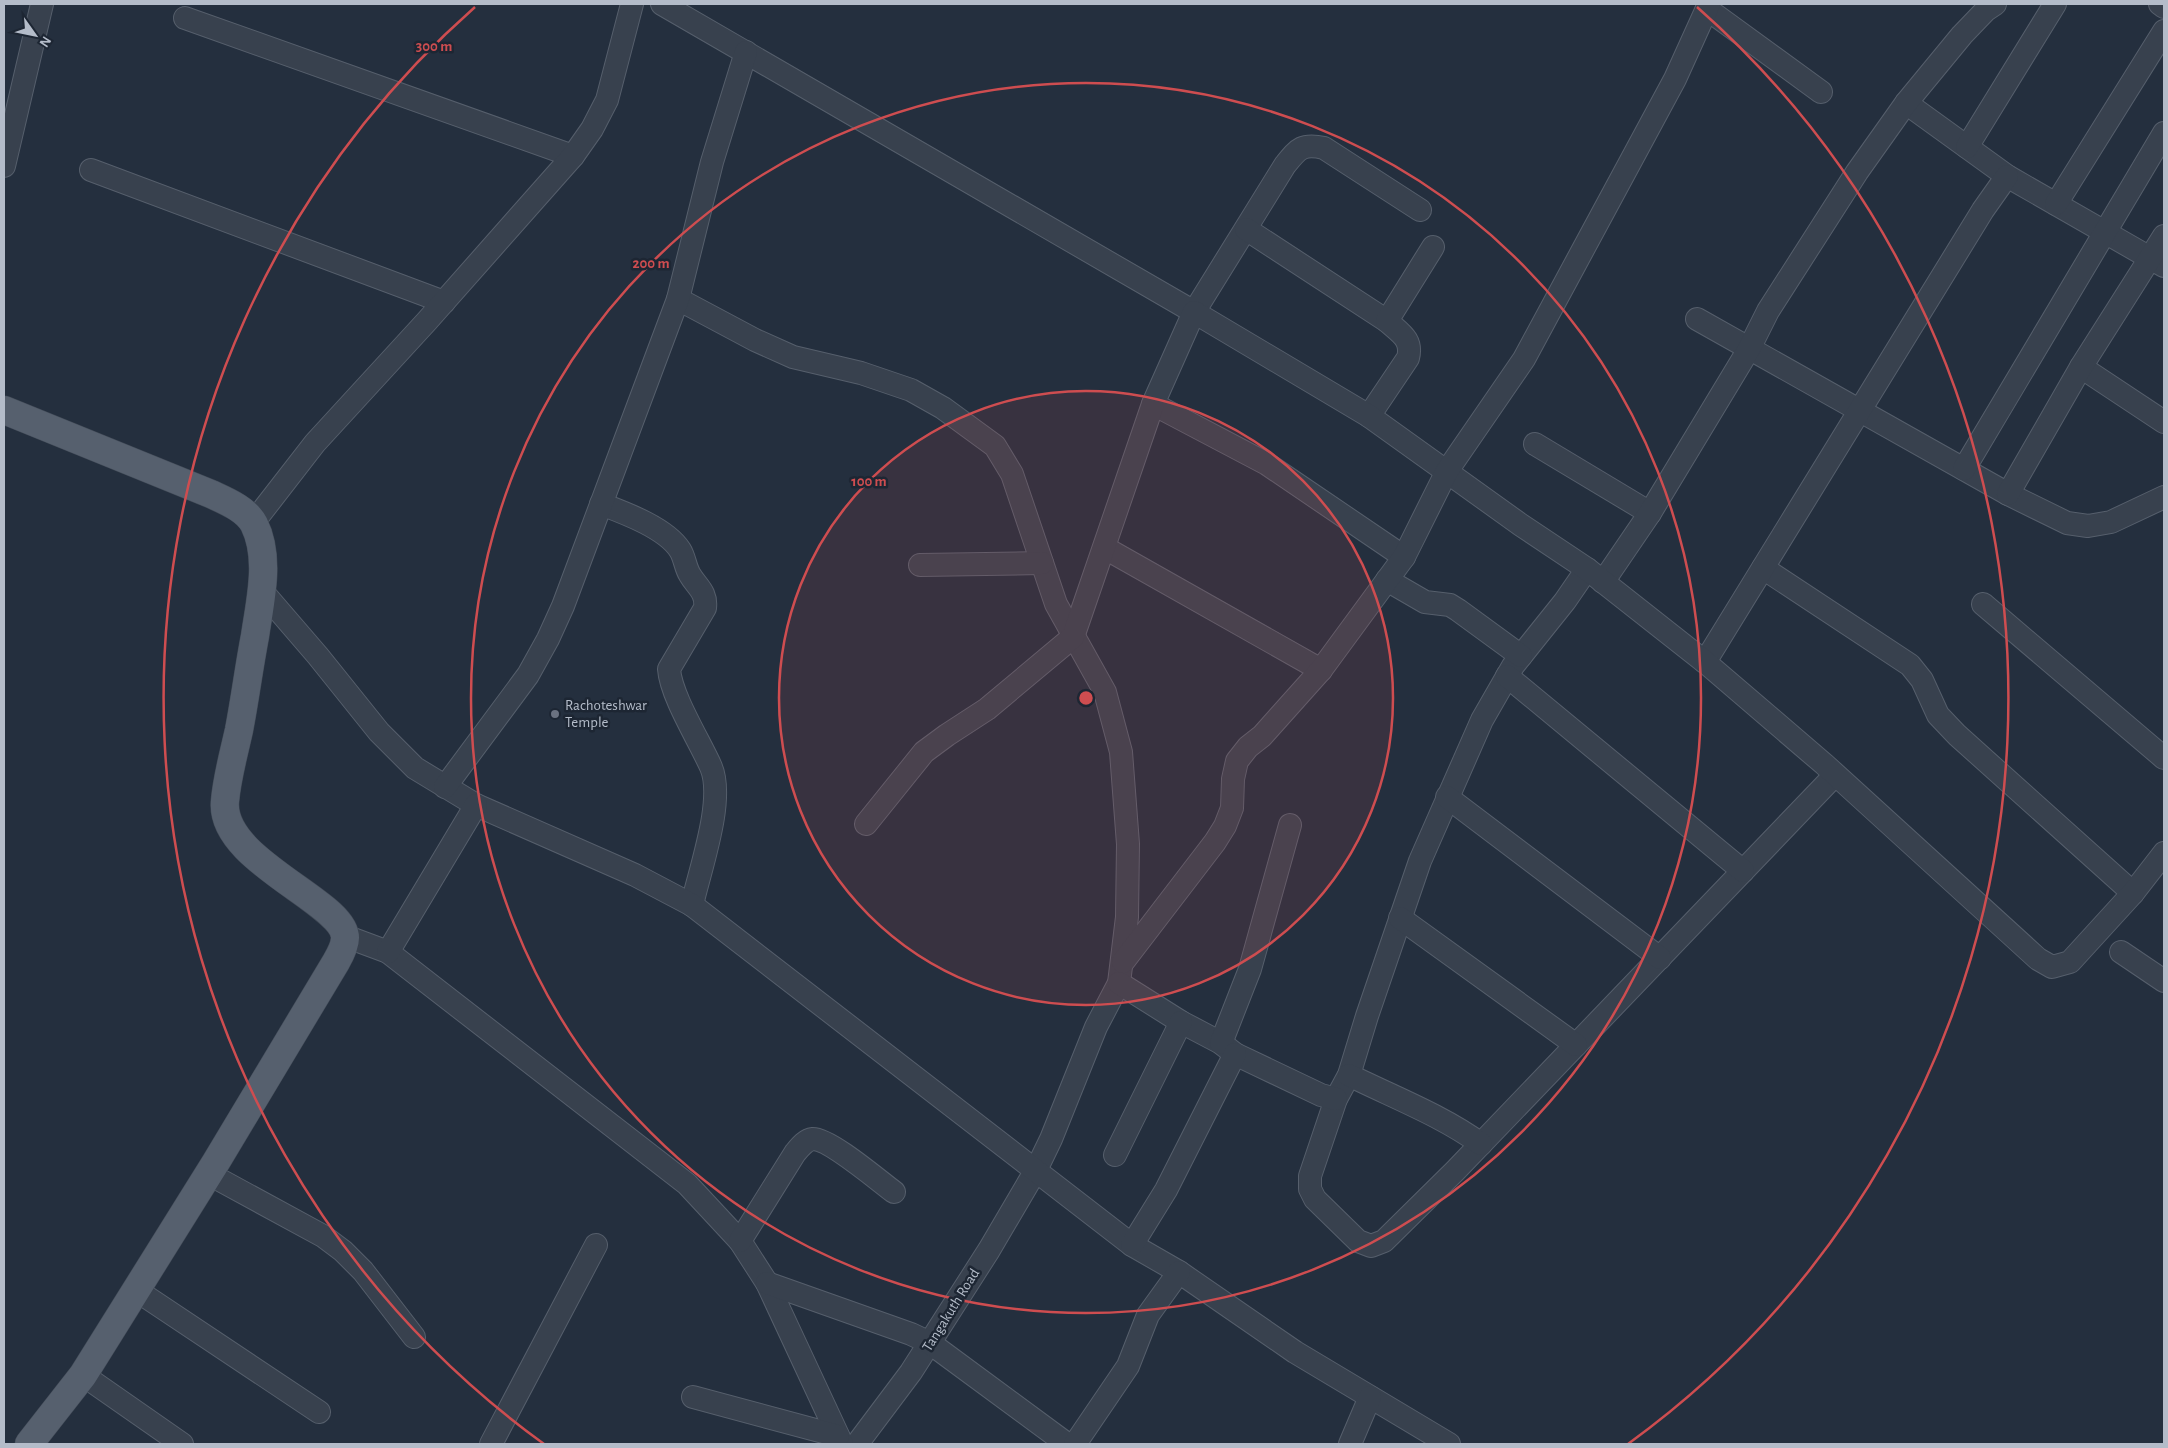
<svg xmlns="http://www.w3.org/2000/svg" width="2168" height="1448" font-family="'Alegreya Sans',sans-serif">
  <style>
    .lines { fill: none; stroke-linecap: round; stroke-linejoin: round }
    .minor-casing { stroke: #565f6c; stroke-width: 24 }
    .major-casing { stroke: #414a57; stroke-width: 29 }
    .minor { stroke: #38414e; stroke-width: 22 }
    .major { stroke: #56606e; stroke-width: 28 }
    .ring { fill: none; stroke: #ce4d50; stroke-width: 2.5 }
    .worship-dot { fill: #6b7280; stroke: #1d2633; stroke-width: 2 }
    .labels { text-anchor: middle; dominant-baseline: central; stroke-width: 5; stroke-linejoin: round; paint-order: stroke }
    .poi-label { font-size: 15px; fill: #b4bcc9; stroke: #1d2633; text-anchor: start }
    .street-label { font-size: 15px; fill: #b4bcc9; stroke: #1d2633 }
    .centre { fill: #ce4d50; stroke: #1d2633; stroke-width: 2.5 }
    .ring-label { font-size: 15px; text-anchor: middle; font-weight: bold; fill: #ce4d50; stroke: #1d2633; stroke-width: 5; stroke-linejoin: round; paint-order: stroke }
  </style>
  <rect width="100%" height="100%" fill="#242f3e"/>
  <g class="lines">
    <defs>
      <g id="minor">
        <path d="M662,4l532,308 91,-147c13,-16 17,-22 39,-17l96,62"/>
        <path d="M2160,4l4,3"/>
        <path d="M1707,9l114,83"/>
        <path d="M185,18l388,138"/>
        <path d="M1906,103l101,73 157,90"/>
        <path d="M1967,147l88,-143"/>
        <path d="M4,166l38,-162"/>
        <path d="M91,170l353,132"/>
        <path d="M2056,204l108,-173"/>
        <path d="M1246,229l141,92"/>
        <path d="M678,299l77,41 38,17 68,16 50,17 32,18 52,38 17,28 44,130 49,88 16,60 7,92 -1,73 -8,66 -23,44 -45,112 -15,31 -47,80 -78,122 -54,72"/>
        <path d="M1697,319l311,175 59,29 21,3 23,-4 53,-25"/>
        <path d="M2081,367l83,55"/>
        <path d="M1153,404l114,60 137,93"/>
        <path d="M1369,416l39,-58c5,-19 -8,-25 -21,-37l46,-74"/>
        <path d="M1535,444l115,69"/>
        <path d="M1964,469l200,-336"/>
        <path d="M2008,494l73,-127 83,-131"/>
        <path d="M601,504c24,9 65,24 79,46 5,8 5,17 10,25 7,12 17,17 15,33l-36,61c2,27 30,71 42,98 14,33 -11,102 -19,138"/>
        <path d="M253,523l62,-80 112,-122 146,-165 19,-27 15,-29 25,-96"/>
        <path d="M1105,548l216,122"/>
        <path d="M920,565l122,-2"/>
        <path d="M1763,568l147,97 12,15 16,35 19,20 176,158"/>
        <path d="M1587,569l-22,32 -52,65 -31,54 -62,141 -53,155 -18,59 -13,24 -26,77v13l5,10 43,42 13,5 13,-5 71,-70 380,-396"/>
        <path d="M1387,580l38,22 25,3 8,5 63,46"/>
        <path d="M1603,582l47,-69 99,-164 19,-38 89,-139 49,-69 56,-68 24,-25 9,-6"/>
        <path d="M262,591l56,65 61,76 36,36 61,37 159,70 57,30 440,340 47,27 116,80 154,92"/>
        <path d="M1983,604l181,154"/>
        <path d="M1705,662l278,-452 24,-34"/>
        <path d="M1507,676l236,195"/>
        <path d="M445,787l83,-112 20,-36 15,-33 115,-307 34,-137 34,-110"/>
        <path d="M1447,797l213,161"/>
        <path d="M866,824l58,-72 23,-17 40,-26 86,-72 80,-233 41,-92 175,104 152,109 66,44 118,93 119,102 214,195 14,8 18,-5 63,-69 31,-40"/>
        <path d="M1400,918l176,127"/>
        <path d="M345,936l43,16 299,232 53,57 27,42 75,161"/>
        <path d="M388,952l88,-147"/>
        <path d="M2121,952l43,29"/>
        <path d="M1123,962l92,-120 10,-16 7,-18 1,-29 4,-18 11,-14 14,-11 59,-66 83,-113 43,-86 77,-112 151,-280 34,-75"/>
        <path d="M1119,983l62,39 40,21 14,11 86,41 15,4"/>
        <path d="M1221,1043l29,-74 40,-144"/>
        <path d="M1349,1075c44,22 92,40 132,69"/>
        <path d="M1115,1155l66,-133"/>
        <path d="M209,1174l114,62 20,15 20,20 51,66"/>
        <path d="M740,1241l55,-88c5,-6 10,-13 18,-14 17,0 66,42 81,53"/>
        <path d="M1132,1245l34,-55 69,-136"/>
        <path d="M767,1283l144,51 19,9 137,101"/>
        <path d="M136,1290l183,122"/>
        <path d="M83,1375l99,69"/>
        <path d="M693,1397l145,39"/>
        <path d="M491,1444l105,-199"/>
        <path d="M1075,1444l53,-78 20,-51 31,-43"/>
        <path d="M1350,1444l20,-47"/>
      </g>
      <path id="major" d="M4,410l207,84c15,7 35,15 43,30 17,34 6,77 1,112 -6,31 -10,63 -16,94 -5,23 -12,47 -14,71 -6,60 121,101 120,137 0,8 -5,17 -9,24l-120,200 -133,213 -54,69"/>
    </defs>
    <use href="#minor" class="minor-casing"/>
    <use href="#major" class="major-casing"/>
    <use href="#minor" class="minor"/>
    <use href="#major" class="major"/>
  </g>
  <circle cx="1086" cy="698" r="307" fill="#ce4d50" fill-opacity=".12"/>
  <g class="ring">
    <circle cx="1086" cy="698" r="307"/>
    <circle cx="1086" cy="698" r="615"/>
    <path d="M544 1444A922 922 0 0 1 475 7M1697 7A922 922 0 0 1 1628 1444"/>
  </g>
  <circle class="worship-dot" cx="555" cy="714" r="5"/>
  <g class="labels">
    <g class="poi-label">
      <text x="565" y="705">Rachoteshwar<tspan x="565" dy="17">Temple</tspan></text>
    </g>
    <g class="street-label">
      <text transform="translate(951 1310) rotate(-58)">Tangakuth Road</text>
    </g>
  </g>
  <circle cx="1086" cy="698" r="8" class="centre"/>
  <g class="ring-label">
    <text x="434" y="51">300 m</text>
    <text x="651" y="268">200 m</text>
    <text x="869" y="486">100 m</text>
  </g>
  <rect width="2168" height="1448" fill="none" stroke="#b4bcc9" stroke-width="10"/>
  <g transform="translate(35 35) rotate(123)" stroke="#1d2633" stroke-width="4" paint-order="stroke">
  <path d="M0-4L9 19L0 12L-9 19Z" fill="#b4bcc9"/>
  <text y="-8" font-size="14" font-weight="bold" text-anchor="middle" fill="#b4bcc9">N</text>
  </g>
</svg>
